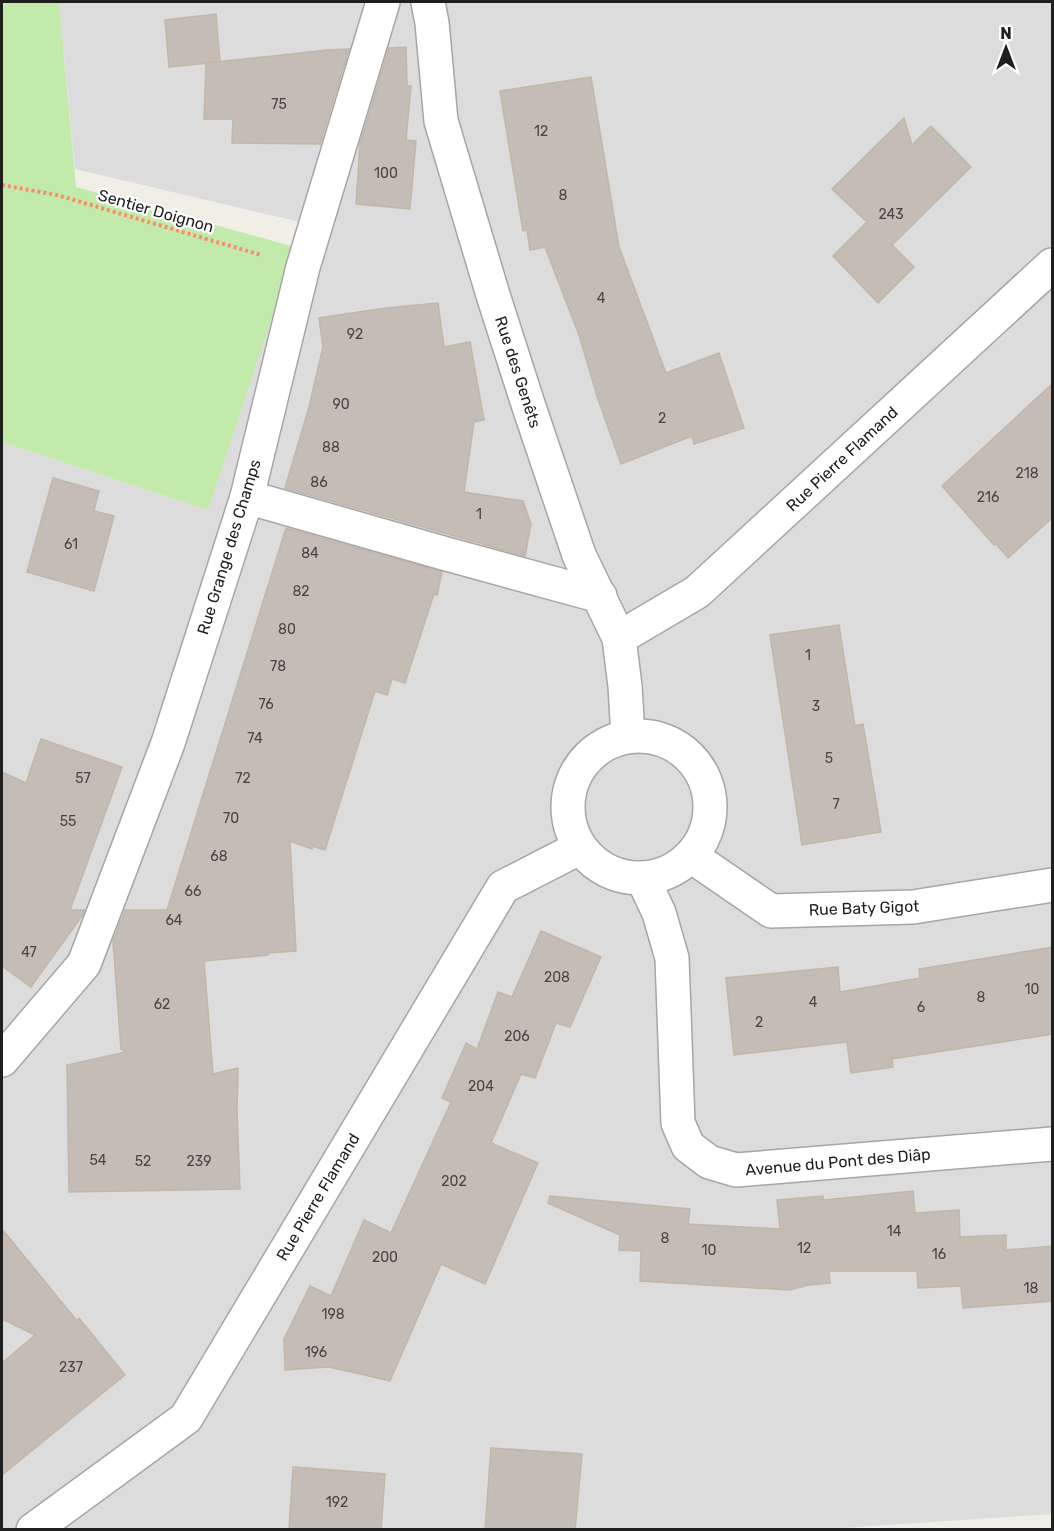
<svg xmlns="http://www.w3.org/2000/svg" width="1054" height="1531" font-family="Rubik,sans-serif">
  <style>
    .residential { fill: #dddcdc }
    .grass { fill: #c2eaab }
    .building { fill: #c5bdb5; stroke: #c2b6a8; stroke-width: 1.5 }
    .lines { fill: none; stroke-linecap: round; stroke-linejoin: round }
    .minor-casing { stroke: #a6a6a6; stroke-width: 36 }
    .path { stroke: #fa8d6c; stroke-width: 4; stroke-dasharray: 3 3; stroke-linecap: butt }
    .minor { stroke: #fff; stroke-width: 33 }
    .labels { text-anchor: middle; dominant-baseline: central; stroke-width: 4.5; stroke-linejoin: round; paint-order: stroke }
    .number-label { font-size: 14px; fill: #484644 }
    .street-label { font-size: 16px; fill: #1f1f1f; stroke: #fff }
  </style>
  <rect width="100%" height="100%" fill="#f0eee5"/>
  <path class="residential" d="M59,2h993v1512l-239,16h-811v-1088l206,68 92,-288 -225,-53z"/>
  <path class="grass" d="M2,2h57l17,185 219,60 -87,263 -206,-68z"/>
  <g class="building">
    <path d="M216,14l4,48 -51,5 -4,-47z"/>
    <path d="M406,47l1,39h4l-5,54 10,1 -6,68 -54,-5 4,-60 29,-96z"/>
    <path d="M349,49l-29,95 -88,-1 1,-24h-29l2,-56 122,-13z"/>
    <path d="M591,77l28,170 47,126 53,-20 25,75 -50,16 -2,-8 -71,28 -23,-65 -19,-64 -34,-88 -15,3 -3,-20 -4,1 -23,-140z"/>
    <path d="M904,118l8,27 19,-19 40,41 -79,78 22,22 -36,36 -45,-47 34,-34 -35,-33z"/>
    <path d="M438,303l6,44 26,-5 14,78 -10,2 -10,70 59,9 8,23 -6,32 -240,-68 24,-81 14,-60 -4,-29 67,-10z"/>
    <path d="M1053,383v134l-45,41 -12,-14 -2,1 -52,-59z"/>
    <path d="M53,478l46,13 -5,20 20,5 -20,75 -67,-19z"/>
    <path d="M286,528l156,44 -5,23 -3,-1 -29,89 -13,-4 -5,16 -12,-4 -50,159 -13,-4v3l-22,-8 6,110 -28,2v2l-64,6 9,113 25,-6 -1,44 3,77 -171,3 -2,-127 59,-13 -5,-3 -8,-108 12,-31h42z"/>
    <path d="M839,625l16,101 8,-2 18,108 -79,13 -32,-210z"/>
    <path d="M41,739l81,28 -52,143h14l-2,6 -51,71 -29,-21v-194l24,11z"/>
    <path d="M541,931l60,26 -31,70 -14,-4 -21,55 -14,-4 -30,69 47,20 -53,121 -44,-20 -51,117 -61,-14 -44,3 -1,-31 26,-53 21,10 33,-76 27,13 60,-131 -9,-4 24,-55 11,6 21,-57 14,5z"/>
    <path d="M1053,947v87l-161,25 1,8 -42,6 -4,-31 -113,13 -8,-77 112,-11 2,25 80,-14 -1,-9z"/>
    <path d="M913,1191l2,22 44,-3 1,27 46,-2v15l47,-4v55l-90,7 -2,-22 -43,2 -1,-17h-88l1,12 -22,2 -18,5 -150,-9 1,-30 -22,-1 1,-15 -72,-32 2,-7 140,13 -2,15 92,5 -3,-29 46,-4v4z"/>
    <path d="M2,1229l75,92 2,-3 46,57 -123,100v-112l33,-28 -33,-16z"/>
    <path d="M491,1448l91,6 -7,76h-90z"/>
    <path d="M293,1467l92,7 -4,56h-92z"/>
  </g>
  <g class="lines">
    <defs>
      <g id="minor">
        <path d="M428,2l4,21 9,98 52,174 36,112 50,148 40,83 6,48 3,50"/>
        <path d="M247,497l196,56 157,43"/>
        <path d="M619,638l78,-46 355,-327"/>
        <circle cx="639" cy="807" r="71"/>
        <path d="M691,856l80,55 142,-4 139,-22"/>
        <path d="M643,879l16,34 13,45 6,165 10,23 21,16 27,8 316,-26"/>
        <path d="M2,1060l82,-96 84,-221 79,-246 56,-230 80,-265"/>
        <path d="M33,1530l153,-112 317,-531 76,-39"/>
      </g>
    </defs>
    <use href="#minor" class="minor-casing"/>
    <path class="path" d="M2,185l55,10 204,60"/>
    <use href="#minor" class="minor"/>
  </g>
  <g class="labels">
    <g class="number-label">
      <text x="279" y="104">75</text>
      <text x="541" y="131">12</text>
      <text x="386" y="173">100</text>
      <text x="563" y="195">8</text>
      <text x="891" y="214">243</text>
      <text x="601" y="298">4</text>
      <text x="355" y="334">92</text>
      <text x="341" y="404">90</text>
      <text x="662" y="418">2</text>
      <text x="331" y="447">88</text>
      <text x="1027" y="473">218</text>
      <text x="319" y="482">86</text>
      <text x="988" y="497">216</text>
      <text x="479" y="514">1</text>
      <text x="71" y="544">61</text>
      <text x="310" y="553">84</text>
      <text x="301" y="591">82</text>
      <text x="287" y="629">80</text>
      <text x="808" y="655">1</text>
      <text x="278" y="666">78</text>
      <text x="266" y="704">76</text>
      <text x="816" y="706">3</text>
      <text x="255" y="738">74</text>
      <text x="829" y="758">5</text>
      <text x="83" y="778">57</text>
      <text x="243" y="778">72</text>
      <text x="836" y="804">7</text>
      <text x="231" y="818">70</text>
      <text x="68" y="821">55</text>
      <text x="219" y="856">68</text>
      <text x="193" y="891">66</text>
      <text x="174" y="920">64</text>
      <text x="29" y="952">47</text>
      <text x="557" y="977">208</text>
      <text x="1032" y="989">10</text>
      <text x="981" y="997">8</text>
      <text x="813" y="1002">4</text>
      <text x="162" y="1004">62</text>
      <text x="921" y="1007">6</text>
      <text x="759" y="1022">2</text>
      <text x="517" y="1036">206</text>
      <text x="481" y="1086">204</text>
      <text x="98" y="1160">54</text>
      <text x="143" y="1161">52</text>
      <text x="199" y="1161">239</text>
      <text x="454" y="1181">202</text>
      <text x="894" y="1231">14</text>
      <text x="665" y="1238">8</text>
      <text x="804" y="1248">12</text>
      <text x="709" y="1250">10</text>
      <text x="939" y="1254">16</text>
      <text x="385" y="1257">200</text>
      <text x="1031" y="1288">18</text>
      <text x="333" y="1314">198</text>
      <text x="316" y="1352">196</text>
      <text x="71" y="1367">237</text>
      <text x="337" y="1502">192</text>
    </g>
    <g class="street-label">
      <text transform="translate(156 211) rotate(16)">Sentier Doignon</text>
      <text transform="translate(518 372) rotate(72)">Rue des Genêts</text>
      <text transform="translate(842 459) rotate(-43)">Rue Pierre Flamand</text>
      <text transform="translate(229 547) rotate(-73)">Rue Grange des Champs</text>
      <text transform="translate(864 908) rotate(-2)">Rue Baty Gigot</text>
      <text transform="translate(838 1162) rotate(-5)">Avenue du Pont des Diâp</text>
      <text transform="translate(318 1197) rotate(-59)">Rue Pierre Flamand</text>
    </g>
  </g>
  <rect width="1054" height="1531" fill="none" stroke="#1f1f1f" stroke-width="6"/>
  <g transform="translate(1006 48)" stroke="#ffffff" stroke-width="4.5" paint-order="stroke">
  <path d="M0-4.5L10 22L0 15L-10 22Z" fill="#1f1f1f"/>
  <text y="-9" font-size="16" font-weight="bold" text-anchor="middle" fill="#1f1f1f">N</text>
  </g>
</svg>
